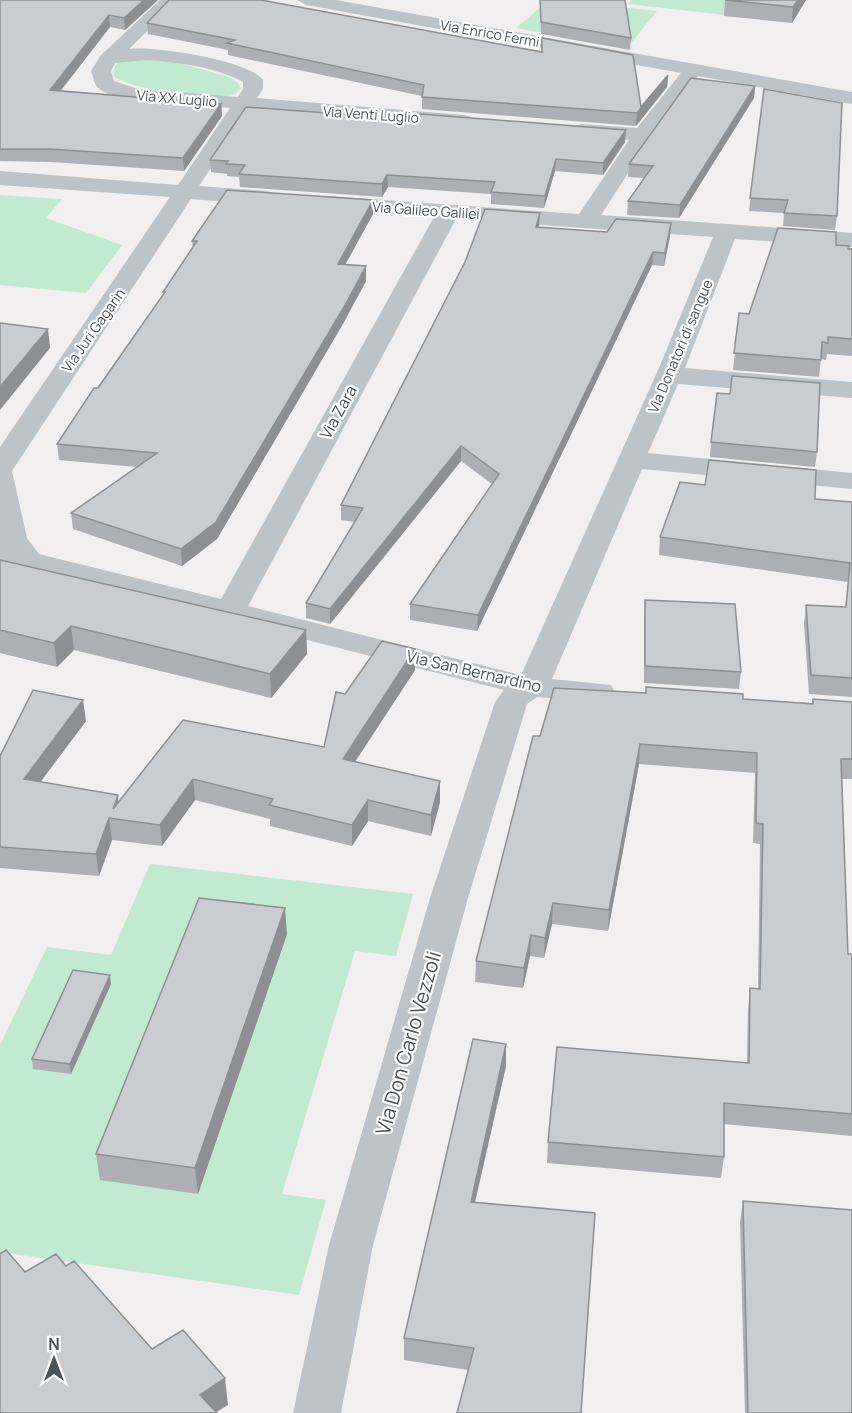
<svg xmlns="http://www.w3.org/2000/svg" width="852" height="1413" font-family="Manrope,sans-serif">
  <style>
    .green { fill: #c2ead0 }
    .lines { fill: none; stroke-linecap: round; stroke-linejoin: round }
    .street { fill: #bcc4ca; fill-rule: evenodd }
    .wall { fill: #adafb4 }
    .shaded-wall { fill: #8d8f92 }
    .building { fill: #c9ccd1; stroke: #8d8f92; stroke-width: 1.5 }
    .labels { text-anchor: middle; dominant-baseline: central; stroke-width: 4.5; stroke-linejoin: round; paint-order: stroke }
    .far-street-label { font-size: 14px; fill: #49535a; stroke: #fff }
    .street-label { font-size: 16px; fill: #49535a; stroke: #fff }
    .near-street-label { font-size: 20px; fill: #49535a; stroke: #fff }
  </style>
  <rect width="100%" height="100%" fill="#f1efef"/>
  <g class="green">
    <path d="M549,0h6l102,11 -30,37 -111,-20z"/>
    <path d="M631,0h104l-10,15 -97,-11z"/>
    <path d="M163,58l66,19 9,6 3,5c-4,4 -6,7 -12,8 -20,4 -101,-7 -116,-20l2,-10 6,-6z"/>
    <path d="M0,195l62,4 -16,19 76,27 -36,48 -86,-8z"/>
    <path d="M150,864l263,30 -17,62 -41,-5 -73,243 44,6 -27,95 -299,-43v-207l47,-98 64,8z"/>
  </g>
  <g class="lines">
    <path class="street" d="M160,0h19l-50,49c24,-3 120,11 134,31v9l-6,9 207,17 7,2 3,4 -3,4 -7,2 -215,-17 -50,76 68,5 8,2 3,5 -3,5 -8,2 -76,-6 -179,272 15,67 12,16 182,45 213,-382 -106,-7 -8,-2 -3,-5 3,-5 8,-2 251,18 50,-74 -54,-6 -3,-4 3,-4 7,-2 55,4 44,-55 -375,-68 -9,-5h39l516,92v12l-154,-28 -47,62 -50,77 251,18v14l-117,-8 -50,129 167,14v16l-174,-14 -30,69 204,20v16l-210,-20 -90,210 59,6 4,7 -4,7 -12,3 -62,-5 -10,7 -59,194 -95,347 -32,168h-48l36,-168 101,-347 65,-196 9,-12 -504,-128v-115l170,-250 -170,-12v-14l178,14 52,-77c-28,-2 -113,-3 -132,-20 -4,-4 -5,-12 -7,-17l10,-16zM147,60c31,2 68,7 96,22v7l-5,8 -100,-8 -24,-8 -3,-10 4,-8zM456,219l257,18 -54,131 -138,307 -273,-69z"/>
  </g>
  <g class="wall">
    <path d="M0,0h158l-33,30 -15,-3 -50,64 161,13 1,12 -38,55 -133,-9 -51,-1z"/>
    <path d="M540,0l91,38 -1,12 -89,-16z"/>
    <path d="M725,0h81l-14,23 -68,-7z"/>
    <path d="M147,23l394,28 1,-13 99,69 27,-32 -1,12 -31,39 -214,-17v-13l-194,-41v-5l-80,-16z"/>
    <path d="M755,86l-1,12 -75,120 -52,-3 1,-14 16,-23 -16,-1 1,-13z"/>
    <path d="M764,89l73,127 -2,14 -52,-4 1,-13 -35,-2z"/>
    <path d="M625,142l-22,33 -48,-4 -11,37 -53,-4v-10l-103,-7 -6,10 -142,-10 -1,-10 -12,-1v-2l-16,-2 -1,-12z"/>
    <path d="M373,200v14l-28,50 21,2v15l-22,41 -127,217 -35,27 -109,-37 -2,-16 66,-46 -78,-7 -2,-16 106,-149v-3l30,-44 -1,-7z"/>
    <path d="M671,223l-1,13 -6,30 -12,-1 -175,366 -67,-11v-16l82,-120 -31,-23 -131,163 -24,-6v-15l49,-81 -14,-2v-15l198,-278 68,5z"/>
    <path d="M836,245l16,4v107l-25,-2 -1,6 -5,-1 -2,18 -86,-7 6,-57 10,1z"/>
    <path d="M711,442l106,10 -2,15 -105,-10z"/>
    <path d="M815,499l37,3v195l-43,-3 -5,-70 2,-19 39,2 3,-25 -189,-27 1,-18z"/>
    <path d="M0,560l306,70 1,24 -36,44 -197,-48 -17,17 -57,-14z"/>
    <path d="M645,600l96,72 -2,17 -95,-6v-66z"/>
    <path d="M415,649v21l-60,92 85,40 -9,34 -63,-15 -16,25 -82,-20v-7l-75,-19 -33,46 -50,-6 -13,36 -99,-8v-112l86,-35 -46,61 79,20 64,-82 141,27 21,-53z"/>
    <path d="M743,699l69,4 1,-4 39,3v77h-10l6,175h4v182l-128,-12v33l-3,21 -174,-15 1,-21 199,-79 1,-54 2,-21 8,1 2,-145 -7,-1 2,-70 -116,-9 -31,167 -56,-7 -8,34 -14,-2 -7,32 -48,-6 1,-21 64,-225z"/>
    <path d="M287,934l-89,260 -98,-14 -4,-26z"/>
    <path d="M111,984l-40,90 -38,-5 -1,-10z"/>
    <path d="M506,1066l-31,136 120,11 -127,157 -64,-10v-22z"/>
    <path d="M743,1201l109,212h-107l-5,-191z"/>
  </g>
  <g class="shaded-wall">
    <path d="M144,0h14l-33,30 -1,-12z"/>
    <path d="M798,0h8l-14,23 1,-16z"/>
    <path d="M109,15l1,12 -58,75 -2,-12z"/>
    <path d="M668,75l-1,12 -31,39 1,-13z"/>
    <path d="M755,86l-1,12 -75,120 1,-13z"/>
    <path d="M221,104l1,12 -38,55 -1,-13z"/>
    <path d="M626,130l-1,12 -22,33v-12z"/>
    <path d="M556,159l-1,12 -11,37 1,-12z"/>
    <path d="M387,175l1,12 -6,10v-13z"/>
    <path d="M373,200v14l-35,64v-14z"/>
    <path d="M540,213l-1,13 -4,14 1,-13z"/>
    <path d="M671,223l-1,13 -6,30 1,-13z"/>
    <path d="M653,252l-1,13 -175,366 1,-16z"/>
    <path d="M366,266v15l-22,41 -127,217 -35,27 -1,-17z"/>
    <path d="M48,329l2,19 -50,62v-23z"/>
    <path d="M461,446v15l-131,163v-15z"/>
    <path d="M71,626l3,24 -17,17 -3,-24z"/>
    <path d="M306,630l1,24 -36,44 -1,-24z"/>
    <path d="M415,649v21l-72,110v-21z"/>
    <path d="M83,700l3,21 -59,79 -3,-21z"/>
    <path d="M640,744l-1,20 -31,167 1,-21z"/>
    <path d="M193,779l2,21 -33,46 -2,-21z"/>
    <path d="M440,781v21l-9,34v-21z"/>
    <path d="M118,795l2,21 -7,-7z"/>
    <path d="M368,800v21l-16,25v-21z"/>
    <path d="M109,818l3,22 -13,36 -3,-22z"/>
    <path d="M553,903l-1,21 -8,34 1,-20z"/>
    <path d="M285,908l2,26 -89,260 -3,-26z"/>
    <path d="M531,935l-1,21 -7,32 1,-20z"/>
    <path d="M110,975l1,9 -40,90 -1,-10z"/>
    <path d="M506,1044v22l-36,158 1,-22z"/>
    <path d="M225,1378l3,27 -13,8 -15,-18z"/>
  </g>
  <g class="building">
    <path d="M0,0h144l-20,18 -15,-3 -59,75 171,14 -38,54 -133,-9h-50z"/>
    <path d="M169,0h92l281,52v-14l91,17 8,52 27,-32 -31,38 -215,-16 2,-12 -197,-42 8,-3 -88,-17z"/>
    <path d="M540,0h85l6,38 -90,-16z"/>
    <path d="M725,0h73l-5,7z"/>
    <path d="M691,78l64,8 -75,119 -52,-4 25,-35 -24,-2z"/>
    <path d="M764,89l78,14 -5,113 -53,-3 4,-13 -38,-2z"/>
    <path d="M246,107l173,13 1,-6 206,16 -23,33 -47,-4 -11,37 -54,-4 4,-10 -108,-7 -5,9 -143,-10 6,-9 -19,-1 2,-3 -18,-1z"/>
    <path d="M227,190l146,10 -35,64 28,2 -22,41 -128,215 -35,27 -110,-36 86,-60 -100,-9 37,-56h4l67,-96h-2l34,-51h-5z"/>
    <path d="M485,209l55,4 -4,14 71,5 9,-13 55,4 -6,30 -12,-1 -175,363 -68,-11 89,-130 -38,-28 -131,163 -24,-6 57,-95 -22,-3 124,-243z"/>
    <path d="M778,228l58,4v13l13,1 -1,3h4v90l-24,-2v6l-6,-1 -1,18 -87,-7 5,-40 10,1z"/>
    <path d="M0,323l48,6 -48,58z"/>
    <path d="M732,376l88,7 -3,69 -106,-10 6,-49 13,1z"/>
    <path d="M709,460l107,10 -1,29 37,3v176l-41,-3 -5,-70 40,2 4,-44 -190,-26 20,-55 25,3z"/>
    <path d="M0,560l306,70 -36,44 -199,-48 -17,17 -54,-13z"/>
    <path d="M645,600l90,4 6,68 -96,-6z"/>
    <path d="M382,641l33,8 -72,110 97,22 -9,34 -63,-15 -16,25 -83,-20 4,-6 -80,-20 -33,46 -51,-7 -13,36 -96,-7v-91l33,-66 50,10 -59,79 94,16 -5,14 70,-89 141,27 12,-55 9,2z"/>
    <path d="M646,687l97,7v5l70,5v-5l39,3v57h-11l7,195h4v160l-128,-11v54l-176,-15 9,-95 192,16 1,-75 10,1 3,-165 -7,-1 1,-70 -117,-9 -31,166 -56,-7 -8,35 -14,-3 -7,33 -48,-7 57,-225h7l14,-48 92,5z"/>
    <path d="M199,898l86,10 -90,260 -99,-14z"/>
    <path d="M73,970l37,5 -40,89 -38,-5z"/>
    <path d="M473,1039l33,5 -35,158 124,11 -14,200h-124l17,-65 -70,-10z"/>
    <path d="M743,1201l109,9v203h-104z"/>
    <path d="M6,1250l19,22 31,-18 10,12 8,-5 78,88 31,-19 42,48 -25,17 17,18h-217v-159z"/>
  </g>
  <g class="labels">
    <g class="far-street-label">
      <text transform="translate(490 33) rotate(10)">Via Enrico Fermi</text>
      <text transform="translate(177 98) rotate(5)">Via XX Luglio</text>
      <text transform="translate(371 114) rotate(4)">Via Venti Luglio</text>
      <text transform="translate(426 210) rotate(4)">Via Galileo Galilei</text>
      <text transform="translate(93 330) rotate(-55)">Via Juri Gagarin</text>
      <text transform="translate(680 346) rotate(-67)">Via Donatori di sangue</text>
    </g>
    <g class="street-label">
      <text transform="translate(338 412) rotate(-61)">Via Zara</text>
      <text transform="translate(474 671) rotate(13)">Via San Bernardino</text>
    </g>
    <g class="near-street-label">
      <text transform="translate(408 1043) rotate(-74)">Via Don Carlo Vezzoli</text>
    </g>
  </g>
  <g transform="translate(54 1359)" stroke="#ffffff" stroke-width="4.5" paint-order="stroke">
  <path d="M0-4.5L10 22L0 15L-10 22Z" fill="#49535a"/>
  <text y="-9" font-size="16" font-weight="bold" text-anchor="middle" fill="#49535a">N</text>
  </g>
</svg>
